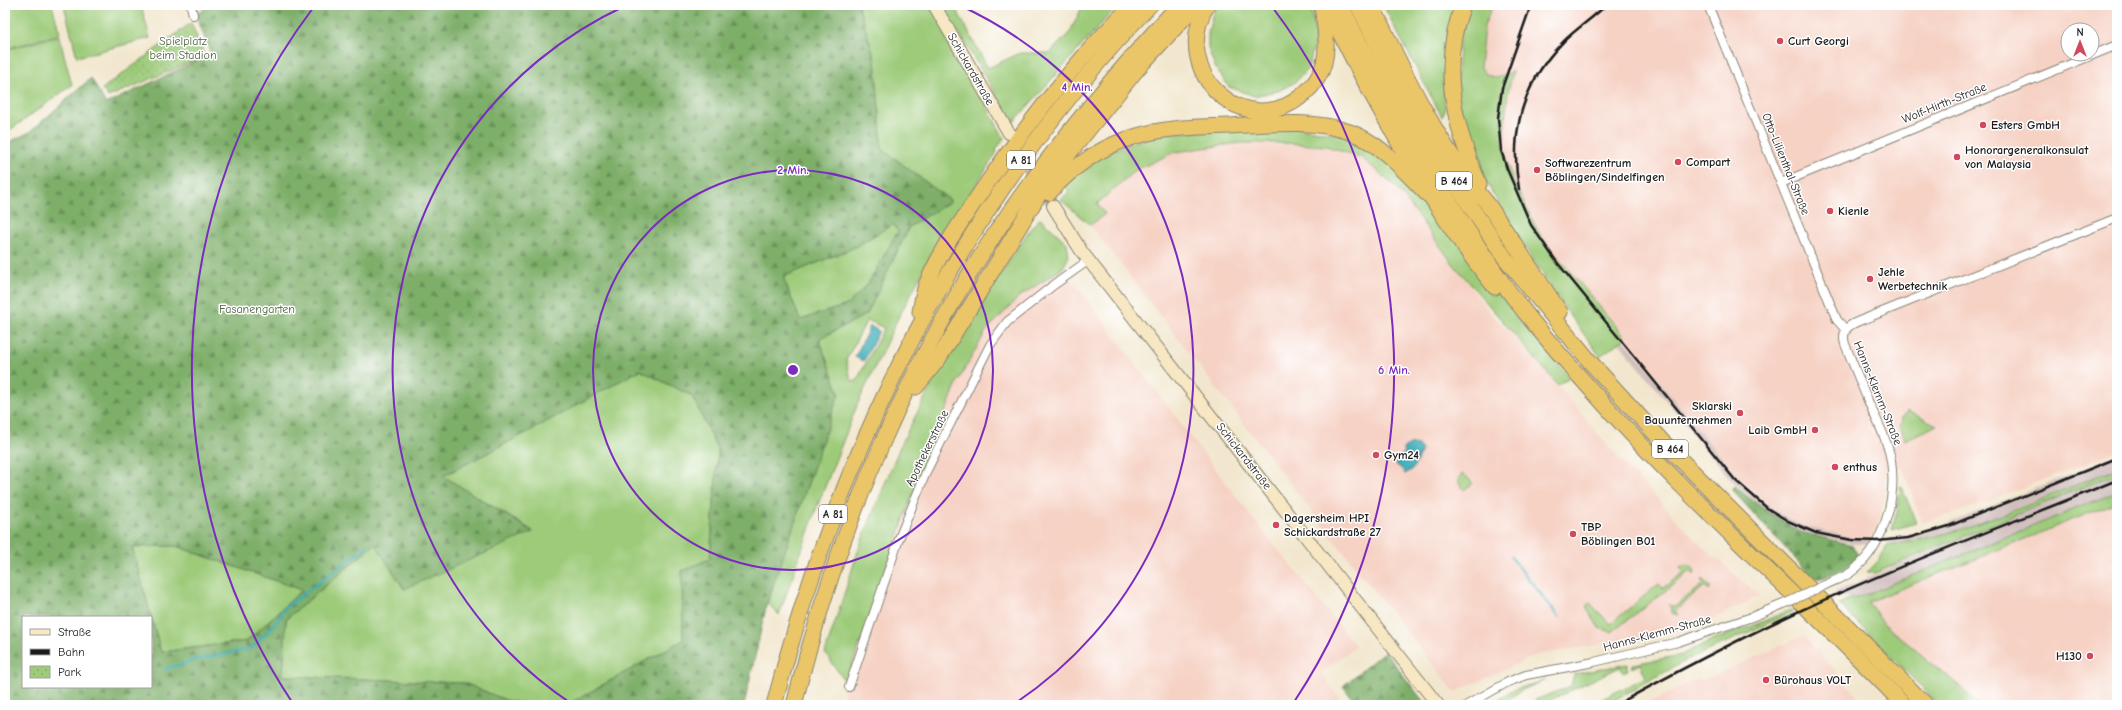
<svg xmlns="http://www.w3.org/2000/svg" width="2122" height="710" font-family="'Comic Neue',sans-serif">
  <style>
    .built { fill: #f6d2c4; fill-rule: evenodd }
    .railway { fill: #d1bfbe }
    .grass { fill: #9dcb79; stroke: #5c744a; fill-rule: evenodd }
    .forest { fill: url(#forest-firs); stroke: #4d6642; fill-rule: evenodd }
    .park { fill: url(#park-dots); stroke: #5c744a }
    .water { fill: #3eaeb9; stroke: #2d656a }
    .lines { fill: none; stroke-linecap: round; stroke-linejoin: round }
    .stream { stroke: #3eaeb9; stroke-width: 2.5 }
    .secondary-tunnel { stroke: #c7beaa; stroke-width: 12; stroke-dasharray: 12 6; stroke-linecap: butt }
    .street-casing { stroke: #878275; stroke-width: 10 }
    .secondary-casing { stroke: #878275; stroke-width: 14 }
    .highway-casing { stroke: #878275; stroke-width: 17 }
    .street { stroke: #fff; stroke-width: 8 }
    .secondary { stroke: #f7e8c3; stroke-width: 12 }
    .highway { stroke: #ebc669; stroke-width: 15 }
    .rail { stroke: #1c1c1c; stroke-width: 2.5 }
    .street-bridge-casing { stroke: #878275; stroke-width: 10; stroke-linecap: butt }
    .street-bridge { stroke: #fff; stroke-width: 8 }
    .ring { fill: none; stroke: #7b2cbf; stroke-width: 2 }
    .poi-dot { fill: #d1495b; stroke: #fff; stroke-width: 1.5 }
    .labels { text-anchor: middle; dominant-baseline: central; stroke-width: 3; stroke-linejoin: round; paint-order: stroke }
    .shield { fill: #fff; stroke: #606060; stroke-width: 1 }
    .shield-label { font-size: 11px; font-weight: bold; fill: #1c1c1c }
    .park-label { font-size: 12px; fill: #506241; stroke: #fff }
    .poi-label { font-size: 12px; font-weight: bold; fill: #1c1c1c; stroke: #fff; text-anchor: start }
    .street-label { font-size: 12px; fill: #1c1c1c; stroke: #fff }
    .centre { fill: #7b2cbf; stroke: #fff; stroke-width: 2 }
    .ring-label { font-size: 12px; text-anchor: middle; font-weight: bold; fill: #7b2cbf; stroke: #fff; stroke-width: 3; stroke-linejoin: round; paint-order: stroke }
  </style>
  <defs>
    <pattern id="forest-firs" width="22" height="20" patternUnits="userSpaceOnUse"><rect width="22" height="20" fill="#7eaf69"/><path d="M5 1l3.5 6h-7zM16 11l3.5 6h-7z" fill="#668e56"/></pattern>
    <pattern id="park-dots" width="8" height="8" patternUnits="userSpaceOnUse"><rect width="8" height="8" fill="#9dcb79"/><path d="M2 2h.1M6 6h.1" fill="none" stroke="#87ae68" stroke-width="1.8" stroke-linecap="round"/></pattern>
  </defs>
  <rect width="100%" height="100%" fill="#fff"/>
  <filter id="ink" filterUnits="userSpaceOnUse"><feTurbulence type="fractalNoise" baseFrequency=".025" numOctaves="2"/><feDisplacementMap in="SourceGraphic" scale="8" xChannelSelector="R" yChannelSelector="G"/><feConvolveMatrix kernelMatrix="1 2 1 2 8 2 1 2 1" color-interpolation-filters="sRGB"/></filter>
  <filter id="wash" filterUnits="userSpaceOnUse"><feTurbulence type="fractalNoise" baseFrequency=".012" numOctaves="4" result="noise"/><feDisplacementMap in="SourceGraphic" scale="16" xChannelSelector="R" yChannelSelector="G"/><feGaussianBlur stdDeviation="0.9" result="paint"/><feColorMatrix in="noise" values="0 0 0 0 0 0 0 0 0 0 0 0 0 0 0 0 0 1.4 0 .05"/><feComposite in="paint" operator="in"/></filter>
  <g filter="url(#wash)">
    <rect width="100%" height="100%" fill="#f2e7ce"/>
    <g class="built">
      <path d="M1493,5h624v446l-147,57 -48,15 -20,-57 -16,6 -3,32 -6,25 -6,9h-16l-23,-5 -26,-7 -22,-11 -31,-23 -19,-20 -64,-77 -44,-57 -85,-101 -30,-63 -8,-32 5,-50 5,-21 -16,7 -10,-3 -7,-9 4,-40zM2068,30h24v24h-24z"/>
      <path d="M1239,143l87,3 36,12 35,30 95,127 17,16 49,54 50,61 90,97 62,53 -60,29 -49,11 -114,19 -82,37 -108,-135 -257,-332 15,-11 -8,-10 37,-33 41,-19z"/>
      <path d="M1063,268l192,253 101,125 -35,27 24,32h-503l4,-22 32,-93 34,-94 45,-113 29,-52 34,-35z"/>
      <path d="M2117,503v202h-138l-21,-20 -74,-61 -16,-22z"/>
      <path d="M1804,635l61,70h-218l45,-25h13z"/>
    </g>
    <g class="railway">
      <path d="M1503,103l-1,40 7,29 32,66 209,254 32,23 22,11 50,12 18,1 -2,4 -15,1 -53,-13 -38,-22 -32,-28 -174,-213 -32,-48 -29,-81z"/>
      <path d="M2117,455v13l-130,52 -72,22 -27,3 2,-7 36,-7 31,-11z"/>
      <path d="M2117,473v19l-260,106 -13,-1 -12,-4z"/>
    </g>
    <g class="grass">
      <path d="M5,5h47l8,29 -55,15z"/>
      <path d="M64,5h77l9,33 -73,19z"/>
      <path d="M858,5h73l73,133 -8,12 1,2 -61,95 -40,75 -38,81 -41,104 -38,108 -12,-12 72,-210 -20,-54 48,-25 42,-87 42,-26 -69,-52 -7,-90zM867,320l17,8 -28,54 -5,-2 -5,-20z"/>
      <path d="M942,5h12l34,63 32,-15h30l20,-21 13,-27h35l-105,118z"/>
      <path d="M1217,5h93l4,18 1,20 -7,26 -14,14 -16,8 -24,5 -25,-9 -14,-20 -7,-19v-14l5,-22z"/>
      <path d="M1383,5h72c-12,35 -12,68 -10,105l-3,7z"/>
      <path d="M1468,5h25l-9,21 -4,40 7,9 10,3 16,-7 -5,21 -5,50 4,21 8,22 26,52 85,101 -26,18 -36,-49 -49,-75 -38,-66 -21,-72 4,-66z"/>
      <path d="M59,36l13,49 -66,48 -1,-83z"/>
      <path d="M1289,126l61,10 53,36 86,110 80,95 -11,8 -104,-120 -57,-77 -35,-30 -36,-12 -42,-3h-45l-64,9 -41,19 -37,33 8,10 -15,11 -29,-25 8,-9 -6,-7 35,-29 59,-21z"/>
      <path d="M1040,218l27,25 2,13 -6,12 -43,28 -34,35 -29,52 -45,113 -66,187 -21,-30 35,-108 41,-101 42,-81 87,-134z"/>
      <path d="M893,224l5,7 -30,53 -21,21 -47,15 -17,-43 72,-30z"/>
      <path d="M640,370l52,26 26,54 -8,109 -28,12 1,69 -116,65h-35l-24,-4 -44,-18 -181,-7 3,-57 89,-75 158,-13 -90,-55 81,-42z"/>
      <path d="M1907,411l30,14 -32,15 -5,-15 2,-3 -2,-3z"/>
      <path d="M2117,468v5l-242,100h-8l12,-13 9,-15c80,-10 154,-47 229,-77z"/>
      <path d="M1461,475h4l8,8 -9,7 -6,-9z"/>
      <path d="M1900,486l2,1 14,36 -24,7 6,-22z"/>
      <path d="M2117,492v10l-249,100 16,22 74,61 21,20h-40l-100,-101 12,-6h6z"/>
      <path d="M176,546l126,44 -55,51 -86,11 -29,-105z"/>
      <path d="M1685,565l6,1 4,4 -1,5 -3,-4 -79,61 -13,-4 -12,-19 -1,-3 4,-3 20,21 49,-40 4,4 21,-16 -4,-4z"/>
      <path d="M1702,579l8,7v3l-1,2 -4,-5 -30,25 3,4 -7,-2 -1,-9 3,4 31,-24 -3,-4z"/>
      <path d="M1790,610l3,2 -106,48 -82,45h-15l56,-28 -6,-13 -8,4 1,-4 49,-9 26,-13 44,-16z"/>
      <path d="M1628,664v6l-5,2 -3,-5 -80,38h-2l-3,-5 36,-14 3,-12z"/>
      <path d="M1546,680l-24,10 -20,13 1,2h-13l20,-14z"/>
    </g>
    <g class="forest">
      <path d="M210,5h648l17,54 7,90 69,52 -42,26 -42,87 -48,25 20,54 -72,210 -23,102h-177l116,-65 -1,-69 28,-12 8,-109 -26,-54 -52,-26 -116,64 -81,42 90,56 -129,57 -29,-45 -89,75 -3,57 181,7 44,18 24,4h-527v-561l25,-12 61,-54 15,26 105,-50 -15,-39zM893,224l5,7 -30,53 -21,21 -47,15 -17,-43 72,-30zM176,546l126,44 -55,51 -86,11 -29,-105zM23,617h128v70h-128z"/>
      <path d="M1734,486l32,25 35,21 51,13 6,10c-11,15 -23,20 -41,24l-7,-4 -78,-85z"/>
      <path d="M1385,651l41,54h-69l-14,-19z"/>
    </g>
    <path class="park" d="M191,23l14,33 -97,41 -6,-8z"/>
    <g class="water">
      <path d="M870,326l9,5 -15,30 -9,-4z"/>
      <path d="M1412,444l6,1 4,5 -9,19 -8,5 -3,-5 -7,-5 1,-4 9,-8 -2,-3z"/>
    </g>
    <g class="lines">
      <g class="stream">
        <path d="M1511,557l48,60"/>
        <path d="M165,669l34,-10 51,-10 24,-24 12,-18 82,-61"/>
      </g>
    </g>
  </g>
  <g filter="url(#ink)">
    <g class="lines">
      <path class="secondary-tunnel" d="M1019,150l34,56"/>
      <defs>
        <g id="street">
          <path d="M191,5l2,10"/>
          <path d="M1708,5l124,303 5,12 8,9"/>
          <path d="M1781,183l336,-138"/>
          <path d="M1825,585c8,-4 17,-7 25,-12 33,-24 47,-73 41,-112 -3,-20 -14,-40 -22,-58 -8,-19 -16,-39 -24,-59 -5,-17 8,-21 22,-26l250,-100"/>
          <path d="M849,687l51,-151 27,-66 63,-125 17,-23 44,-35 38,-27"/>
          <path d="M1467,705l41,-23 18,-7 68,-13 84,-20 71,-24 37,-15"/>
        </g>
        <g id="secondary">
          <path d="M934,5l75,128"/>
          <path d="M1053,206l29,46 356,453"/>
        </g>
        <g id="highway">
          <path d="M1207,5c-40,69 41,140 98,88 9,-8 16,-18 19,-30 5,-20 0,-39 -2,-58"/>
          <path d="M1327,5c19,42 40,82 63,122 31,56 64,110 105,160"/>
          <path d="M1341,5c43,92 95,179 152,264 30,44 67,86 103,126 96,109 208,205 308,310"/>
          <path d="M1358,5l37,77 25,43 31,52 54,81 87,106 70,77 264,264"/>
          <path d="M1372,5c32,68 66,140 115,198l73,109"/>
          <path d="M1463,5c-24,63 -9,119 16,179"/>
          <path d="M1049,193c21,-23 47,-43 76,-53 34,-13 70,-13 105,-14 40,-2 82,-7 120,6 32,12 54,39 77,62"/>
          <path d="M920,312c2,-9 3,-20 7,-29 14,-33 36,-64 56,-94 44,-65 93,-129 149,-184"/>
          <path d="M916,387l23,-29 102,-167 30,-40 67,-83 58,-63"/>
          <path d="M774,705c68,-264 188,-502 376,-700"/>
          <path d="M794,705c45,-182 121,-363 232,-516 46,-64 99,-126 153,-184"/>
        </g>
      </defs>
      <use href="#street" class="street-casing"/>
      <use href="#secondary" class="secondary-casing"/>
      <use href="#highway" class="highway-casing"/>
      <use href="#street" class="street"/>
      <use href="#secondary" class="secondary"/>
      <use href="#highway" class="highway"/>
      <g class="rail">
        <path d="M1531,5l-29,83 -4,30 3,32 6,19 24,56 25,36 144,176 35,43 32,28 21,13 28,12 15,3 21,4 25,1 31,-3 41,-12 168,-68"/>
        <path d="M1519,189c-10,-57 3,-106 45,-148 13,-13 29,-23 42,-36"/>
        <path d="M1616,705c58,-32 117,-63 177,-91 106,-49 216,-90 324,-134"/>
      </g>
      <defs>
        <path id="street-bridge" d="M1786,603l39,-18"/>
      </defs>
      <use href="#street-bridge" class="street-bridge-casing"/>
      <use href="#street-bridge" class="street-bridge"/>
    </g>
  </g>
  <g class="ring">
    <circle cx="793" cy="370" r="200"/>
    <path d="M572 704A401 401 0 0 1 627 5M959 5A401 401 0 0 1 1014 704"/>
    <path d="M292 702A601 601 0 0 1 313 8M1273 8A601 601 0 0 1 1294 702"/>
  </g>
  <g class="poi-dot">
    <circle cx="1780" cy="41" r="4"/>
    <circle cx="1983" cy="125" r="4"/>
    <circle cx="1957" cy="157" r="4"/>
    <circle cx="1678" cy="162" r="4"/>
    <circle cx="1537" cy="170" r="4"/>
    <circle cx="1830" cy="211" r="4"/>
    <circle cx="1870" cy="279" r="4"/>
    <circle cx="1740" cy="413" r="4"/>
    <circle cx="1815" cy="430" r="4"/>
    <circle cx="1376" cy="455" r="4"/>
    <circle cx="1835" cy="467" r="4"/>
    <circle cx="1276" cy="525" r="4"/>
    <circle cx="1573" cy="534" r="4"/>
    <circle cx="2090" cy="656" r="4"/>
    <circle cx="1766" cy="680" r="4"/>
  </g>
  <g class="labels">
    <g class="shield">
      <rect x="1007" y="151" width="28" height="18" rx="3"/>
      <rect x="1436" y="172" width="36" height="18" rx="3"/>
      <rect x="1652" y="440" width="36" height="18" rx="3"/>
      <rect x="819" y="505" width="28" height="18" rx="3"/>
    </g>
    <g class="shield-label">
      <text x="1021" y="160">A 81</text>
      <text x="1454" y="181">B 464</text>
      <text x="1670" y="449">B 464</text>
      <text x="833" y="514">A 81</text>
    </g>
    <g class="park-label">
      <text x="183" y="41">Spielplatz<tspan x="183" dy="14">beim Stadion</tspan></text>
      <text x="257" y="309">Fasanengarten</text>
    </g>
    <g class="poi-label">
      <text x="1788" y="41">Curt Georgi</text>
      <text x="1991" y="125">Esters GmbH</text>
      <text x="1965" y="150">Honorargeneralkonsulat<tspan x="1965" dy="14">von Malaysia</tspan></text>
      <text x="1686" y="162">Compart</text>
      <text x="1545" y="163">Softwarezentrum<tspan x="1545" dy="14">Böblingen/Sindelfingen</tspan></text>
      <text x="1838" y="211">Kienle</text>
      <text x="1878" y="272">Jehle<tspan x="1878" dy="14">Werbetechnik</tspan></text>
      <text x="1732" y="406" text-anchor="end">Sklarski<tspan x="1732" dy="14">Bauunternehmen</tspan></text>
      <text x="1807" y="430" text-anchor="end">Laib GmbH</text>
      <text x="1384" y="455">Gym24</text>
      <text x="1843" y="467">enthus</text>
      <text x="1284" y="518">Dagersheim HPI<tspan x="1284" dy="14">Schickardstraße 27</tspan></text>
      <text x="1581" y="527">TBP<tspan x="1581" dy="14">Böblingen B01</tspan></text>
      <text x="2082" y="656" text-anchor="end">H130</text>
      <text x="1774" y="680">Bürohaus VOLT</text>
    </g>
    <g class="street-label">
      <text transform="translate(971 69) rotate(60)">Schickardstraße</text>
      <text transform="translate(1944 103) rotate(-22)">Wolf-Hirth-Straße</text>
      <text transform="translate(1786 164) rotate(68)">Otto-Lilienthal-Straße</text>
      <text transform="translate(1878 393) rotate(68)">Hanns-Klemm-Straße</text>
      <text transform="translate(927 448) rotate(-64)">Apothekerstraße</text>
      <text transform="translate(1244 456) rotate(52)">Schickardstraße</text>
      <text transform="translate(1657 633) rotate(-15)">Hanns-Klemm-Straße</text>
    </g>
  </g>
  <circle cx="793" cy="370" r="6" class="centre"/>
  <g class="ring-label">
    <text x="1077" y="91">4 Min.</text>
    <text x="793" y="174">2 Min.</text>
    <text x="1394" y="374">6 Min.</text>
  </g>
  <rect width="2122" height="710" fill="none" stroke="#fff" stroke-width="20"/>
  <rect x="22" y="616" width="130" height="72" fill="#ffffff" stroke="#a4a4a4"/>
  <rect x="30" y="629" width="20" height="6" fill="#f7e8c3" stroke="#a4a4a4"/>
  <text x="58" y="636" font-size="12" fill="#1c1c1c">Straße</text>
  <rect x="30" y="649" width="20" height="6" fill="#1c1c1c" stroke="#a4a4a4"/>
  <text x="58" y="656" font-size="12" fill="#1c1c1c">Bahn</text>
  <rect x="30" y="666" width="20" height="12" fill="url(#park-dots)" stroke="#a4a4a4"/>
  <text x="58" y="676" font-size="12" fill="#1c1c1c">Park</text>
  <g transform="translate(2080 42)"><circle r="19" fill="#ffffff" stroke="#a4a4a4"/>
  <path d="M0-3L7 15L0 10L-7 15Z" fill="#d1495b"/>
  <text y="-6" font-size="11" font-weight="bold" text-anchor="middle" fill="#1c1c1c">N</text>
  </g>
</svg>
